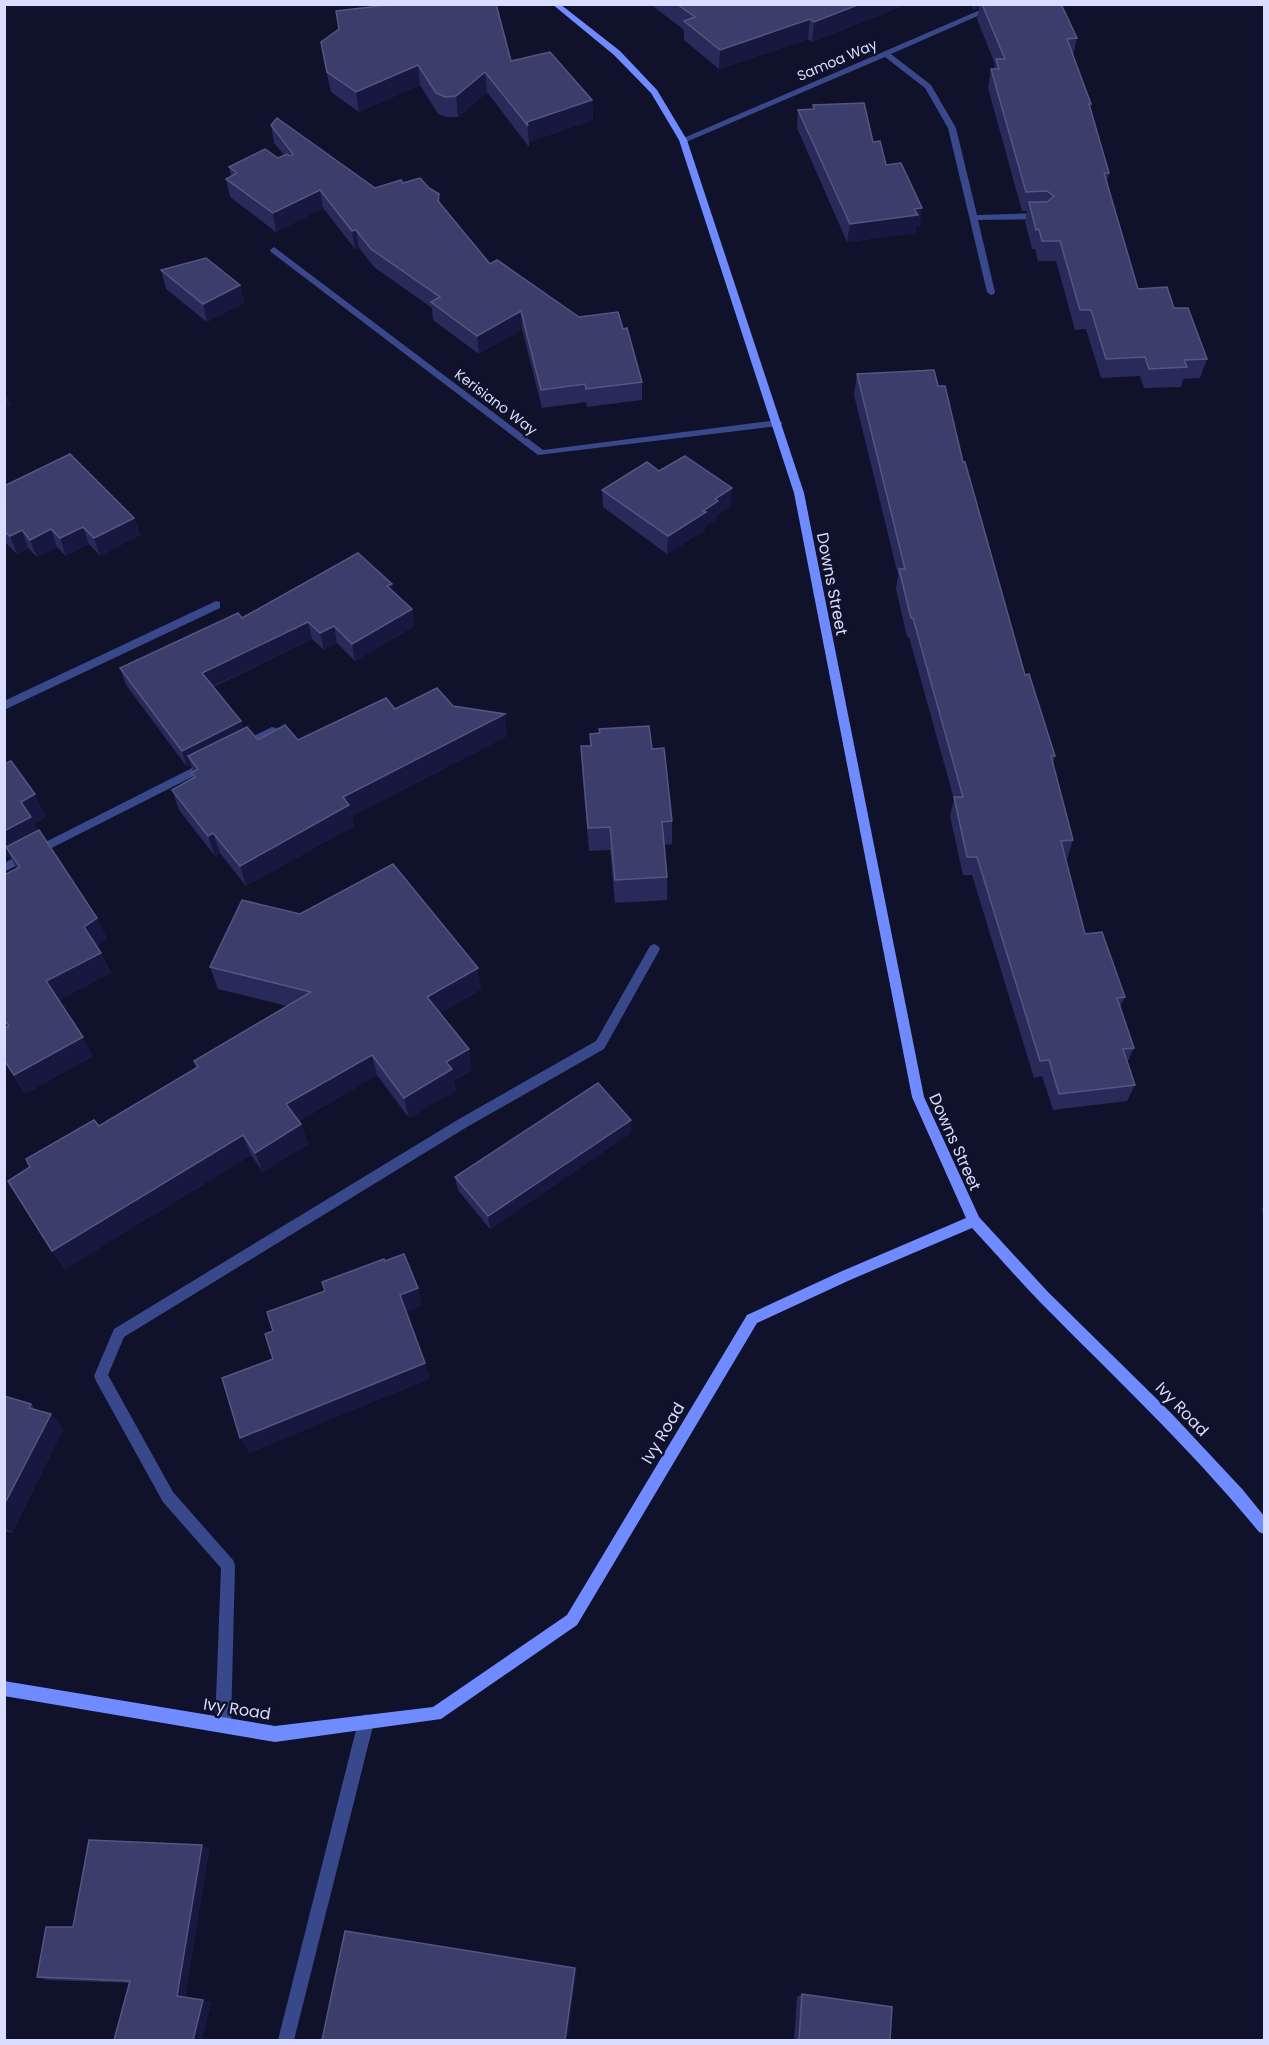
<svg xmlns="http://www.w3.org/2000/svg" width="1269" height="2045" font-family="Poppins,sans-serif">
  <style>
    .lines { fill: none; stroke-linecap: round; stroke-linejoin: round }
    .lane { fill: #39488b; fill-rule: evenodd }
    .street { fill: #39488b; fill-rule: evenodd }
    .secondary { fill: #708bff; fill-rule: evenodd }
    .wall { fill: #282a59 }
    .shaded-wall { fill: #17183f }
    .building { fill: #3b3d6a; stroke: #545682; stroke-width: 1.5 }
    .labels { text-anchor: middle; dominant-baseline: central; stroke-width: 5; stroke-linejoin: round; paint-order: stroke }
    .far-street-label { font-size: 14px; fill: #d9ddff; stroke: #10112b }
    .street-label { font-size: 16px; fill: #d9ddff; stroke: #10112b }
  </style>
  <rect width="100%" height="100%" fill="#10112b"/>
  <g class="lines">
    <g class="lane">
      <path d="M216,601l4,1v6l-216,102v-9z"/>
      <path d="M272,727l4,1 1,3 -1,3 -29,15h-8l-1,-3 1,-3z"/>
      <path d="M206,761l4,1 1,3 -1,3 -206,104v-9z"/>
      <path d="M654,944l4,2 2,3 -56,100 -137,78 -343,210 -16,38 65,117 60,68 2,5 -4,160 -3,5 -5,3 -5,-3 -3,-5 6,-157 -58,-66 -67,-121 -2,-5 20,-47 345,-210 137,-78 54,-95z"/>
      <path d="M366,1714l5,3 3,5 -80,318h-16l80,-318 3,-5z"/>
    </g>
    <g class="street">
      <path d="M994,4h11l-114,50 40,31 25,43 21,87 65,-2 4,3 -4,3 -64,1 17,72 -1,2 -3,1 -4,-3 -39,-164 -23,-40 -40,-31 -199,85 -7,-2z"/>
      <path d="M274,247l269,203 235,-30 5,3 -5,3 -240,29 -267,-203 -1,-2z"/>
    </g>
    <path class="secondary" d="M552,4h8l60,47 37,39 30,50 117,353 120,604 55,120 69,75 124,122 71,76 21,26v18l-5,-2c-67,-82 -144,-154 -219,-230 -23,-24 -45,-49 -68,-74l-122,52 -93,43 -180,302 -136,94 -166,23 -271,-46v-15l271,45 158,-19 134,-92 180,-300 93,-43 126,-54 -54,-121 -118,-604 -115,-353 -28,-47 -37,-38z"/>
  </g>
  <g class="wall">
    <path d="M387,4h109l15,57 81,39 1,20 -64,22v5l-42,-55 -29,25h-11l-9,-3 -18,-29 -61,27 -28,-20 -7,-30 -3,-20 67,-36z"/>
    <path d="M650,4h258l-96,38 -4,-3 -89,30 -35,-29v-10z"/>
    <path d="M971,4h90l16,34 -4,17 18,49 -1,5 19,64 -2,10 31,106 36,19 33,51 -7,19 -17,1 -2,8 -37,1 -4,-12 -39,2 -15,-49 -11,1 -19,-69h-18l-3,-12h-3l-7,-27 2,-11h-5l-34,-123 3,-19h3l1,-5 -18,-45 2,-11 -5,2z"/>
    <path d="M813,105l60,37 47,84h-4l-1,7 -68,9 -50,-114 1,-18 15,-1z"/>
    <path d="M271,125l104,63 28,-5 26,5 10,6 1,10 50,60 89,53 44,12 19,53v18l-55,7 -1,-5 -44,6 -20,-79 -43,25 -46,-34 -1,-12 -58,-41 -15,-19 -4,1 -32,-41 -47,24 -46,-35 -4,-18 5,-3 -2,-9 49,-9 6,-3 -10,-12z"/>
    <path d="M161,270l79,15 4,18 -37,19 -41,-33z"/>
    <path d="M857,374l81,12 25,76 62,213 30,81 -2,7 20,77 -6,19h-1l19,75 40,63 -5,10 14,41 -7,15 8,22 -8,16 -74,9 -11,-34 -8,2 -62,-203h-9l-13,-59 4,-17 -45,-162h-2l-11,-48 2,-14 -44,-180z"/>
    <path d="M659,471l72,35 -14,9v4l-12,7v4l-38,24 -64,-47 -1,-17z"/>
    <path d="M4,486l130,32 6,17 -40,21 -11,-12 -23,12 -9,-9 -20,10 -9,-9 -11,6 -13,-13z"/>
    <path d="M412,609l2,17 -59,35 -18,-18 -13,7 -12,-11 -99,48 30,42 15,11h40l97,-31 58,-3 54,30 -155,80 2,10 -108,60 -26,-33 -5,3 -36,-46 -7,-20 21,-12 -2,-5 2,-1 -2,-7 -4,2 -61,-82 -6,-17 122,-50z"/>
    <path d="M590,734l62,15 20,72v23l-8,1 3,32v23l-52,3 -5,-53 -21,1 -7,-81 -1,-24h9z"/>
    <path d="M4,764l42,53 -12,7 3,7 60,87 10,21 -10,7 14,27 -52,27 34,56 -68,38 -21,-34 4,-34 9,-157 -7,-13 -2,1 -4,-5z"/>
    <path d="M210,967l271,22 -41,24 32,57 -18,10 2,10 -47,28 -32,-43 -78,46 2,3 7,20 -45,28 -12,-17 -186,114 -13,-18 47,-125 98,-58 -3,-7 93,-55 -69,-17z"/>
    <path d="M631,1120v13l-141,96 -32,-39 -3,-13z"/>
    <path d="M1264,1206v13l-2,-10z"/>
    <path d="M4,1396l27,8 4,5 16,5 12,15 -51,104 -8,-2z"/>
    <path d="M209,1849l-24,148 26,5 -9,38h-88l16,-57 -83,-3 -10,-3 36,-50z"/>
    <path d="M802,1994l88,46h-96l3,-43z"/>
  </g>
  <g class="shaded-wall">
    <path d="M860,4h48l-96,38 2,-20z"/>
    <path d="M975,4h4v4l-5,2z"/>
    <path d="M810,19l-2,20 -89,30 1,-19z"/>
    <path d="M418,65l2,20 -61,27 -3,-20z"/>
    <path d="M485,72l2,20 -29,25 -2,-21z"/>
    <path d="M592,100l1,20 -64,22 -2,-20z"/>
    <path d="M320,190l3,18 -47,24 -3,-19z"/>
    <path d="M922,208l-2,18h-4l-1,7 -68,9 3,-18 64,-15z"/>
    <path d="M356,230l3,18 -4,1 -3,-18z"/>
    <path d="M240,285l4,18 -37,19 -4,-18z"/>
    <path d="M521,311l1,18 -43,25 -2,-18z"/>
    <path d="M4,387l7,18 -7,3z"/>
    <path d="M732,488l-1,18 -14,9v4l-12,7v4l-38,24 1,-18 35,-25 12,-12z"/>
    <path d="M134,518l6,17 -40,21 -6,-18z"/>
    <path d="M83,527l6,17 -23,12 -6,-18z"/>
    <path d="M51,529l6,18 -20,10 -7,-17z"/>
    <path d="M22,530l6,18 -11,6 -7,-18z"/>
    <path d="M392,584l3,17 -8,-15z"/>
    <path d="M412,609l2,17 -59,35 -3,-17z"/>
    <path d="M308,622l4,17 -105,50 -5,-16z"/>
    <path d="M334,626l3,17 -13,7 -4,-17z"/>
    <path d="M505,714l2,22 -155,80 2,10 -108,60 -6,-20 103,-69z"/>
    <path d="M241,721l4,17 -57,18 3,9 -4,2 -5,-16z"/>
    <path d="M35,794l11,23 -12,7 8,16 -36,7 4,9 -2,1 -4,-7v-19l17,-29z"/>
    <path d="M213,833l7,20 -5,3 -7,-20z"/>
    <path d="M97,918l10,21 -13,9 -10,-21z"/>
    <path d="M101,953l10,20 -54,28 -11,-20z"/>
    <path d="M478,968l3,21 -50,29 -4,-21z"/>
    <path d="M83,1037l10,19 -68,38 -11,-19z"/>
    <path d="M469,1049l3,21 -18,10 2,10 -47,28 -5,-20 42,-36z"/>
    <path d="M372,1055l5,20 -84,49 -7,-20z"/>
    <path d="M631,1120v13l-141,96 -2,-13z"/>
    <path d="M301,1124l7,20 -45,28 -8,-19z"/>
    <path d="M243,1135l8,20 -186,114 -13,-18z"/>
    <path d="M418,1288l4,18 -17,6 -5,-17z"/>
    <path d="M425,1363l5,16 -181,74 -9,-15z"/>
    <path d="M51,1414l12,15 -51,104 -8,-6v-22z"/>
    <path d="M202,1845l7,4 -24,149 -8,-2z"/>
    <path d="M575,1968l2,3 -10,69h-2z"/>
    <path d="M203,2000l8,2 -9,38h-9z"/>
  </g>
  <g class="building">
    <path d="M397,4h99l15,57 39,-9 42,48 -65,22 1,4 -43,-54 -29,24 -11,1 -9,-4 -18,-28 -62,27 -29,-20 -6,-30 18,-13 -3,-18z"/>
    <path d="M677,4h183l-46,18 -4,-3 -90,31 -36,-29 11,-4z"/>
    <path d="M982,4h79l16,34 -10,1 24,65h-2l20,69h-5l34,116 29,-2 7,21h14l19,51 -23,1 3,7 -38,2 -4,-12 -39,2 -15,-49h-11l-20,-69h-18l-3,-12 -3,1 -7,-28h18l7,-6 -7,-5 -21,1 -35,-123h8l-3,-10h9z"/>
    <path d="M864,103l9,39 7,-1 6,24 15,-2 21,45 -8,1 4,6 -68,9 -52,-114 16,-1 -1,-4z"/>
    <path d="M277,118l98,70 26,-8 2,3 17,-5 9,10 10,6 -1,7 52,63 7,-4 82,57 39,-5 5,17 4,-1 15,54 -56,7 -1,-5 -44,6 -20,-79 -44,25 -46,-34 9,-5 -69,-48 -15,-19 -4,1 -32,-41 -47,23 -47,-34 11,-6 -8,-6 36,-18 13,9 9,-4 3,2 3,-2 -22,-29z"/>
    <path d="M206,258l34,27 -37,19 -42,-34z"/>
    <path d="M934,370l4,16h7l18,76h2l60,213 4,-1 26,82h-4l22,84 -12,1 24,93 17,-2 23,65 -8,1 17,50 -11,1 12,36 -76,9 -10,-34 -9,1 -63,-204h-10l-13,-60h9l-50,-179h-2l-12,-49h6l-48,-195z"/>
    <path d="M70,454l64,64 -40,20 -11,-11 -23,11 -9,-9 -21,11 -8,-10 -12,6 -6,-5v-45z"/>
    <path d="M685,456l47,32 -17,11 3,2 -15,10 3,1 -38,24 -66,-46 45,-28 12,9z"/>
    <path d="M358,553l34,31 -5,2 25,23 -60,35 -18,-18 -14,7 -12,-11 -106,51 39,48 -59,30 -62,-83 118,-55 4,5z"/>
    <path d="M437,688l16,18 52,8 -162,83 6,8 -109,61 -27,-33 -5,3 -36,-46 23,-13 -4,-4 7,-4 -10,-13 59,-29 11,13 27,-15 13,15 88,-42 9,11z"/>
    <path d="M649,726l3,23 12,-1 8,73 -10,1 5,55 -52,3 -5,-53 -22,1 -7,-82h10l-1,-12 10,-1 -1,-4z"/>
    <path d="M11,761l24,33 -14,8 10,15 -27,14v-67z"/>
    <path d="M39,830l58,88 -13,9 17,26 -55,28 37,56 -69,38 -10,-15v-32l5,-2 -5,-7v-144l16,-8 -14,-20z"/>
    <path d="M393,864l85,104 -51,29 42,52 -23,13 6,7 -48,29 -32,-43 -86,49 15,20 -46,29 -12,-18 -191,116 -44,-70 22,-14 -4,-8 68,-39 5,6 99,-59 -4,-6 117,-69 -101,-25 32,-67 58,14z"/>
    <path d="M598,1083l33,37 -143,96 -33,-39z"/>
    <path d="M404,1254l14,34 -18,7 25,68 -185,75 -18,-60 51,-19 -8,-25 8,-3 -6,-19 58,-21 -3,-9 62,-23 1,2z"/>
    <path d="M4,1396l27,8 -2,4 22,6 -47,91z"/>
    <path d="M89,1840l113,5 -25,151 26,4 -10,40h-79l16,-59 -93,-4 9,-50h27z"/>
    <path d="M345,1931l230,37 -10,72h-243z"/>
    <path d="M802,1994l90,13 -2,33h-91z"/>
  </g>
  <g class="labels">
    <g class="far-street-label">
      <text transform="translate(837 60) rotate(-23)">Samoa Way</text>
      <text transform="translate(496 402) rotate(37)">Kerisiano Way</text>
    </g>
    <g class="street-label">
      <text transform="translate(832 584) rotate(79)">Downs Street</text>
      <text transform="translate(955 1142) rotate(66)">Downs Street</text>
      <text transform="translate(1182 1409) rotate(46)">Ivy Road</text>
      <text transform="translate(663 1433) rotate(-59)">Ivy Road</text>
      <text transform="translate(237 1709) rotate(9)">Ivy Road</text>
    </g>
  </g>
  <rect width="1269" height="2045" fill="none" stroke="#d9ddff" stroke-width="12"/>
</svg>
